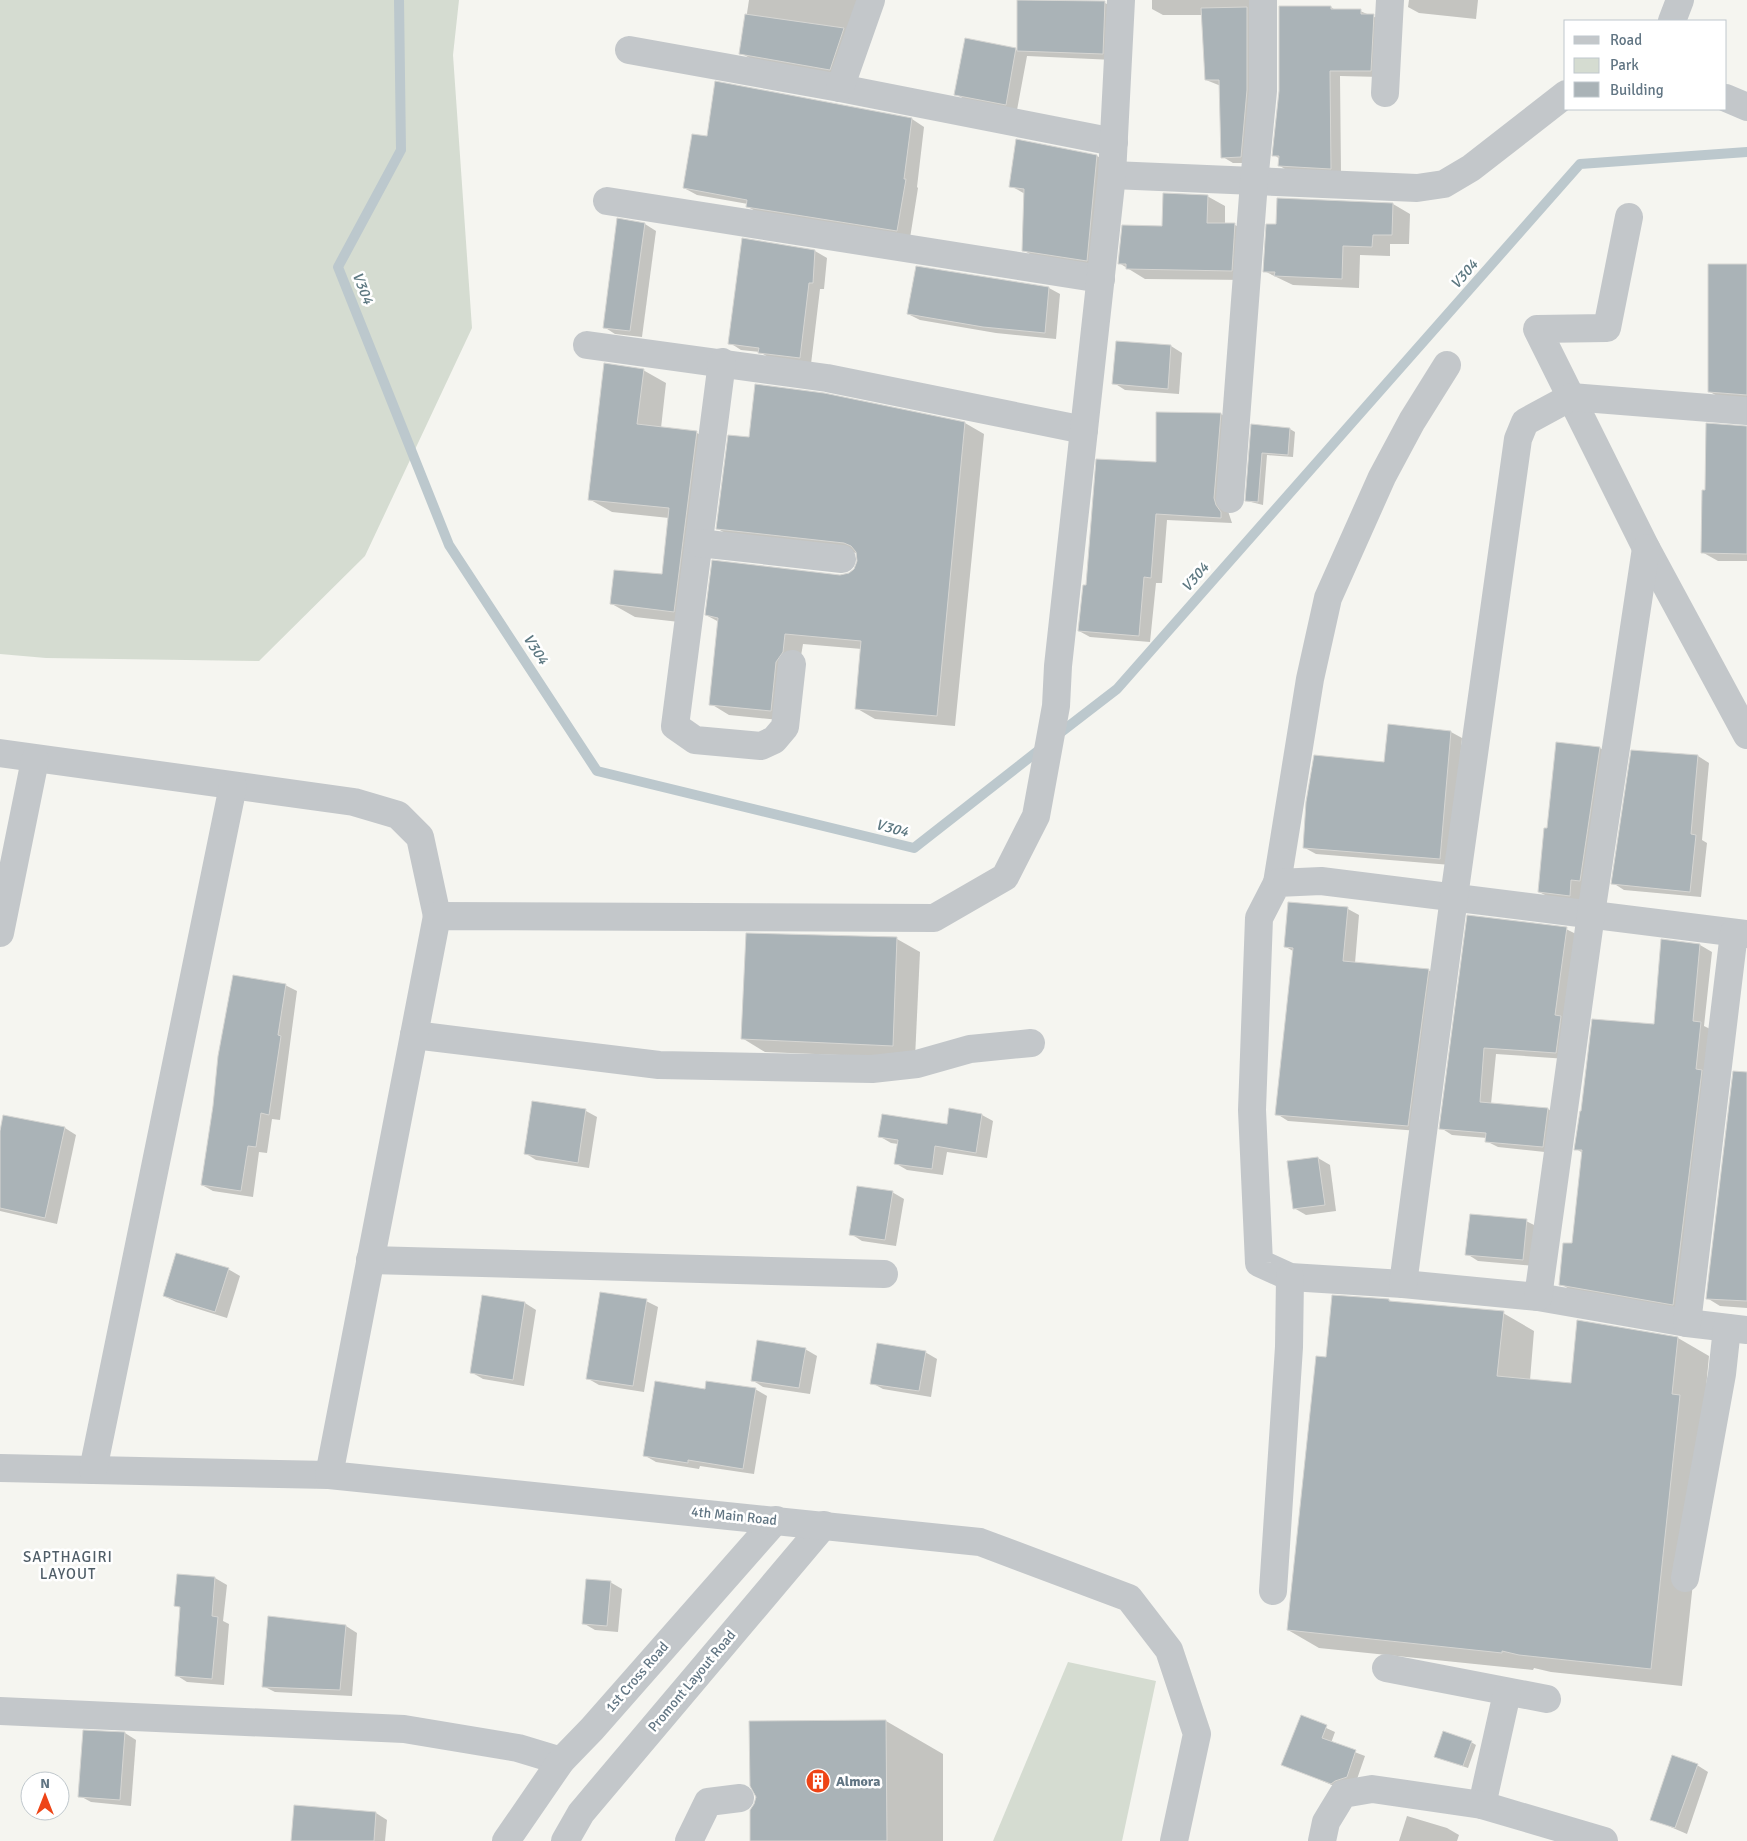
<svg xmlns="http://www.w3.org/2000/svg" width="1747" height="1841" font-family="Signika,sans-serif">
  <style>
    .green { fill: #d5dcd1 }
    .shadow { fill: #0003 }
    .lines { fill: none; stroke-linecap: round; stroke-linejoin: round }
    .stream { stroke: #bcc8cd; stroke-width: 10 }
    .building { fill: #aab3b7; stroke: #d6d6d3 }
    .minor { stroke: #c3c7ca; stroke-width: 28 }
    .tertiary { stroke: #c3c7ca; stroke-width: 28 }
    .labels { text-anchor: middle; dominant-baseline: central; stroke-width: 5; stroke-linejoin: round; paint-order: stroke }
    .street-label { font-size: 14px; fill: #617583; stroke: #fff }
    .poi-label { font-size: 14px; font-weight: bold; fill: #617583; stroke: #fff; text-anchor: start }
    .water-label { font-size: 15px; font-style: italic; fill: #5d7881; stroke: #fff }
    .neighbourhood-label { font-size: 15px; letter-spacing: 1px; fill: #505e68; stroke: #fff }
  </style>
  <rect width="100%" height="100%" fill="#f5f5f0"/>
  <g class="green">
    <path d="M0,0h459l-6,55 19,273 -107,228 -106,105 -213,-3 -46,-4z"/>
    <path d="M1068,1662l88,19 -34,160h-129z"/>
  </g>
  <g class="shadow">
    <path d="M749,0h121l-25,78 -89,-16 -15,-9z"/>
    <path d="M1019,0l86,3 11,6 -2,51 -87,-4 -10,54 -50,-9 -11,-7 10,-54 52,10z"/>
    <path d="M1152,0h109l-9,163h-19l-10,-6 -2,-71 -15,-6 -3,-65h-40l-11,-6z"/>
    <path d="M1409,0h69l-2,19 -57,-6 -11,-6z"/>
    <path d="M1331,7l4,3 25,1 24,10 -3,56 -41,-1 1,98 -51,-2 -10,-6v-7l-6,-4z"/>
    <path d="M912,119l12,8 -7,60 1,1 -8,50 -149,-24 -13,-7v-3l-51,-9 -13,-7 24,-50z"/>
    <path d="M1017,140l80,16 11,6 -10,105 -63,-10 -12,-7 2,-56 -14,-8z"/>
    <path d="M1207,196l18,10v18l10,1 17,10 -3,45 -104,-1 -26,-16z"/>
    <path d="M1393,204l17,10 -1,30h-19v12l-30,-1 -1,33 -66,-3 -29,-14z"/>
    <path d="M645,224l11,7 -14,106 -27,-3 -11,-7z"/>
    <path d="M743,240l72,11 12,7 -3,31h-4l-9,75 -40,-5 -11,-7 -19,-2 -11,-7z"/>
    <path d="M1747,265v139l-17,-1 -20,-11z"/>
    <path d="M1049,288l11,6 -4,45 -60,-6 -76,-13 -12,-6z"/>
    <path d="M1171,346l11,7 -3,41 -54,-4 -11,-7z"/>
    <path d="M643,370l23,13 -5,45 36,5 23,13 -23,178 -62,-7 -23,-13 51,-29 6,-57 -57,-6 -23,-13z"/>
    <path d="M824,395l141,28 19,11 -29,292 -80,-7 -19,-11 6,-59 -59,-5 -13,77 -61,-6 -18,-11 8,-82 -13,-7 143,-41 6,-5 4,-8 -2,-8 -121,-14 -18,-10 32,-90z"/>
    <path d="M1221,414l11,7 -6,84 6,18 -65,-3 -5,63h-6l-6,59 -60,-5 -11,-6 8,-45 70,-123z"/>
    <path d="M1252,426l38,3 5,3 -2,25 -26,-2 -4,50 -16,-4z"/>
    <path d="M1747,427v134h-29l-16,-9 4,-61z"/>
    <path d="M1451,732l11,6 -11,127 -135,-11 -11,-6z"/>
    <path d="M1557,744l43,4 11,7 -30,147 -30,-4 -12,-6 10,-62z"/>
    <path d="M1698,756l11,7 -7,77 5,3 -6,54 -77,-7 -11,-7z"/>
    <path d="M1348,909l11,6 -4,48 73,7 12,6 -21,155 -131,-10 -11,-7 16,-163 -7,-4z"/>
    <path d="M1468,916l98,13 12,6 -11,124 -71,-5 -5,50 57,5 11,7 -5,37 -56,-6 -12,-6 1,-3 -35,-3 -11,-7z"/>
    <path d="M897,939l23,13 -5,106 -150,-6 -23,-14z"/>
    <path d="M1662,940l38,5 12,7 -8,74 8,4 -27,280 -113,-19 -11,-7 12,-39 10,-92 -7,-4 79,-123z"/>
    <path d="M285,985l12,6 -17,129 -8,-1 -5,34 -8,-1 -6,45 -40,-6 -11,-6z"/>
    <path d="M1747,1073v235l-27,-2 -13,-8z"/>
    <path d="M950,1110l32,5 11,6 -6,37 -40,-6 -4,23 -36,-5 -12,-7 3,-19 -7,-1 -12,-7 69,-11z"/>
    <path d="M586,1111l11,6 -8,51 -53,-8 -11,-7z"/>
    <path d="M4,1116l61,12 11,7 -19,89 -57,-13v-74z"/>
    <path d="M1318,1158l12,7 6,46 -30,4 -12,-7z"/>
    <path d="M892,1192l12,7 -8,47 -34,-5 -11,-7z"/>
    <path d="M1526,1221l12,6 -4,39 -56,-5 -11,-7z"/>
    <path d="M228,1269l12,7 -13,42 -51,-16 -12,-6z"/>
    <path d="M1389,1300l5,3 109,10 31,18 -4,49 42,5 106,-47 31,18 -5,54 7,4 -29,272 -131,-14 -17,-4 -1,2 -214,-22 -31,-18 39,-271z"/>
    <path d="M646,1301l12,6 -14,85 -45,-7 -12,-7z"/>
    <path d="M525,1303l11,7 -12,76 -41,-7 -12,-7z"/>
    <path d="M805,1349l12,7 -7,38 -47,-7 -11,-7z"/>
    <path d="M925,1352l12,7 -6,38 -48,-8 -11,-6z"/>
    <path d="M755,1389l12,7 -13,78 -54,-8 -1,3 -43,-7 -12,-7 62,-65z"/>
    <path d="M178,1575l37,3 12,7 -4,36 6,3 -5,61 -37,-3 -11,-7 6,-66 -6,-4z"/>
    <path d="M610,1582l12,7 -4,43 -23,-2 -12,-7z"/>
    <path d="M346,1626l11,7 -5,63 -77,-4 -12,-6z"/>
    <path d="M1302,1717l33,15 -4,11 34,13 -9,26 -15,7 -58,-25z"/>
    <path d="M886,1721l57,33v87h-192z"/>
    <path d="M85,1732l40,1 11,7 -5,66 -40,-4 -11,-6z"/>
    <path d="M1471,1742l5,3 -8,23 -27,-9z"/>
    <path d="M1697,1765l11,7 -21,62 -35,-15z"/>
    <path d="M376,1813l11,7 -2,21h-93z"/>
    <path d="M1407,1816l40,12 12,7 -2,6h-58z"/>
  </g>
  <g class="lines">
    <g class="stream">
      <path d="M399,0l2,150 -63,117 111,278 148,226 317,77 129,-101"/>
      <path d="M1056,736l61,-47 463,-525 167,-12"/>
    </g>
  </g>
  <g class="building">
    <path d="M1017,0l88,1 -2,53 -86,-3z"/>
    <path d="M1279,6h52v3h30v5h13l-3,57h-41l1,98 -53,-3 1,-10h-7l7,-65z"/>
    <path d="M1247,7v83l-6,67 -20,1 -2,-78h-14l-4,-72z"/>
    <path d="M745,14l99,14 -14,42 -91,-16z"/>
    <path d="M965,38l51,10 -10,57 -52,-10z"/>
    <path d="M715,81l197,37 -8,61h2l-9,52 -151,-24 1,-7 -64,-12 9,-54 15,2z"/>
    <path d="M1016,139l81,16 -10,106 -65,-10 2,-62 -15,-2z"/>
    <path d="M1163,193l45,2 -1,28h28l-3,48 -106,-2v-5h-8l4,-39 40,1z"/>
    <path d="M1277,198l116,5 -1,32h-19l-1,12 -29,-1 -1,33 -68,-3 1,-4h-12l3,-48h10z"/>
    <path d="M617,218l28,5 -15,108 -27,-3z"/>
    <path d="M742,238l73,12 -2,33h-4l-9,75 -42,-5 1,-5 -31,-4z"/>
    <path d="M1708,264h39v131l-39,-3z"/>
    <path d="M916,266l133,21 -4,46 -62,-6 -76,-13z"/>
    <path d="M1116,341l55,4 -3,44 -56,-5z"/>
    <path d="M604,363l40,6 -7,55 60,7 -23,181 -64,-8 4,-34 48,4 7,-66 -81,-8z"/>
    <path d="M755,384l69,9 141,29 -28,294 -82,-7 6,-68 -76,-7 -2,18 -7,10 -5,49 -62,-6 9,-87 -13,-3 7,-55 128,15 9,-2 5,-4 3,-8 -1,-9 -5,-6 -7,-3 -128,-14 12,-94 21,2z"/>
    <path d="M1156,412l65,1 -7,85 2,7 5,7v6l-65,-4 -5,64 -7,-1 -5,59 -61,-5 5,-46h3l10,-126 60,3z"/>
    <path d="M1706,423l41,3v128l-46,-1 1,-63h3z"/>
    <path d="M1251,424l39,4 -2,27 -26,-2 -4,49 -13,-1z"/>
    <path d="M1388,724l63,7 -11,128 -137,-11 3,-46 8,-47 70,7z"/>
    <path d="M1556,742l44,5 -20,134 -9,-1 -1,16 -32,-4 6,-64h3z"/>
    <path d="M1631,750l67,5 -7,79 5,1 -6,57 -79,-8z"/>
    <path d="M1288,902l60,5 -5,54 86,8 -21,157 -133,-11 18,-167 -9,-1z"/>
    <path d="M1467,915l100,12 -12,88 6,1 -5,37 -72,-5 -4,54 68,6 -5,39 -58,-5 1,-9 -47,-4z"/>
    <path d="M746,933l151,4 -4,109 -152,-7z"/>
    <path d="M1661,939l39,5 -7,77 8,1 -5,47 6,1 -29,235 -114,-20 4,-42h9l10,-93h-8l6,-39h1l11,-92 62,5z"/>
    <path d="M233,975l53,9 -8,51 3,1 -12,79 -8,-2 -5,34 -8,-1 -7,45 -40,-6 12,-79 5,-50z"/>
    <path d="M1733,1071l14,1v229l-41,-2z"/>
    <path d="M532,1101l54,8 -8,54 -54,-9z"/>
    <path d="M949,1108l33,6 -6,39 -41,-7 -3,23 -38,-5 4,-24 -20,-3 4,-23 65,10z"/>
    <path d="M3,1115l62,12 -20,91 -45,-10v-77z"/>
    <path d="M1318,1157l7,48 -32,4 -6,-48z"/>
    <path d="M857,1186l36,5 -8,49 -36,-5z"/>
    <path d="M1470,1214l57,5 -4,41 -58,-5z"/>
    <path d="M176,1253l53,15 -14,44 -52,-16z"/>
    <path d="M600,1292l47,7 -14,87 -47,-7z"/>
    <path d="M482,1295l43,7 -12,78 -43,-7z"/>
    <path d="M1332,1295l57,4v2l115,10 -7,65 74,7 6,-63 101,17 -6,57 8,1 -29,274 -132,-14 -17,-4v2l-215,-23 29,-274 10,1z"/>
    <path d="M757,1340l49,8 -7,40 -48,-7z"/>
    <path d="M877,1343l49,8 -7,40 -49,-7z"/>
    <path d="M655,1381l50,8 1,-8 50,7 -13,81 -55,-9v3l-45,-7z"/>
    <path d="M177,1574l38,3 -3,39 6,1 -6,62 -37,-3 5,-69 -6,-1z"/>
    <path d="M586,1579l25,2 -4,45 -25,-2z"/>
    <path d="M268,1616l78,9 -6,65 -78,-3z"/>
    <path d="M1301,1715l26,10 -5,13 34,12 -9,27 -12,4 -4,3 -50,-19z"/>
    <path d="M886,1720l1,121h-137v-31l4,-6 2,-7 -6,-11 -1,-65z"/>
    <path d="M83,1730l42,2 -5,68 -42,-3z"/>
    <path d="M1443,1731l29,10 -9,25 -29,-9z"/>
    <path d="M1672,1755l26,9 -23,64 -25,-8z"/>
    <path d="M294,1805l82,7 -2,29h-83z"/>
  </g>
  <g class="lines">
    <g class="minor">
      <path d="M1672,21l8,-21"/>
      <path d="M629,50l211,38 274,54"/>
      <path d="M840,88l31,-88"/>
      <path d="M1385,93l5,-93"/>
      <path d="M1726,98l21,9"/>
      <path d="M1112,175l305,13 27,-4 27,-16 95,-74"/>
      <path d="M607,201l494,78"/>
      <path d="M1629,217l-22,111 -70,1 109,219 101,187"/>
      <path d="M587,345l240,33 257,52"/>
      <path d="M722,362l-47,364 20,14 66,6 13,-6 11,-13 7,-63"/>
      <path d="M1230,499l24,-317 9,-91v-91"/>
      <path d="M699,543l143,16"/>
      <path d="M0,753l354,49 44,13 22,22 17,79"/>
      <path d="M1277,883l33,-204 18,-81 54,-121 30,-56 35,-56"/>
      <path d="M0,933l35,-173"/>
      <path d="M1747,934l-426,-53 -44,2 -18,35 -7,192 7,153 31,14 113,7 135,13 149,26 60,7"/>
      <path d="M414,1035l245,30 213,4 45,-5 53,-15 61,-6"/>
      <path d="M370,1260l514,14"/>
      <path d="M1403,1284l51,-387 64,-458 7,-17 46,-25 176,14"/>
      <path d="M1538,1297l53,-383 55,-366"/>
      <path d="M1687,1323l47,-390"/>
      <path d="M0,1468l329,7"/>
      <path d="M93,1470l140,-684"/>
      <path d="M1685,1578l37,-204 5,-46"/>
      <path d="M1273,1591l16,-244 1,-70"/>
      <path d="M1386,1668l161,31"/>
      <path d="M0,1711l404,18 114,19 43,13"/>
      <path d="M1482,1805l25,-112"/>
      <path d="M506,1841l55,-80 31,-32 184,-209"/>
      <path d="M565,1841l16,-28 243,-288"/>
      <path d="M689,1841l19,-39 32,-4"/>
      <path d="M1322,1841l4,-19 17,-28 29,-5 110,16 122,36"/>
    </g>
    <path class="tertiary" d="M1121,0l-9,175 -54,491 -2,40 -20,110 -31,61 -71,41 -497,-2 -108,559 651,67 149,56 40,52 28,84 -23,107"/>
  </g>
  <defs>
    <symbol id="building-disc" viewBox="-11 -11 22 22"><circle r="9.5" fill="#ee4416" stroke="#fff"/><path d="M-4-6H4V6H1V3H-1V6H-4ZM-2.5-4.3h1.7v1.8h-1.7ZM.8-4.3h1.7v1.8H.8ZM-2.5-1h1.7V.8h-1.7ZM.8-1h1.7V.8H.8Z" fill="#fff"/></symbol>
  </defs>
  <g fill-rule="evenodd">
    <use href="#building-disc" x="804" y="1767" width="28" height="28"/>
  </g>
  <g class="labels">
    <g class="street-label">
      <text transform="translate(734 1516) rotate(6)">4th Main Road</text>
      <text transform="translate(637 1677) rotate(-49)">1st Cross Road</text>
      <text transform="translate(692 1681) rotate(-50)">Promont Layout Road</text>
    </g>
    <g class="poi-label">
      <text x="836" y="1781">Almora</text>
    </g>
    <g class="water-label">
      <text transform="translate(1464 274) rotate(-49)">V304</text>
      <text transform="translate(363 288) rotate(68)">V304</text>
      <text transform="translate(1195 577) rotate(-49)">V304</text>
      <text transform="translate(536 649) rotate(57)">V304</text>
      <text transform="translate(892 828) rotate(14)">V304</text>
    </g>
    <g class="neighbourhood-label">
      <text x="68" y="1557">SAPTHAGIRI<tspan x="68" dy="17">LAYOUT</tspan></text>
    </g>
  </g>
  <rect x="1564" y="20" width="162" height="90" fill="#ffffff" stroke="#c0c8cd"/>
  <rect x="1574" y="36" width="25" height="8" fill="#c3c7ca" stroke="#c0c8cd"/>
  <text x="1610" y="45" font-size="15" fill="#617583">Road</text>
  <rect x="1574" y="58" width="25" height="15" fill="#d5dcd1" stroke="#c0c8cd"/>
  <text x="1610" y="70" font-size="15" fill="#617583">Park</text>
  <rect x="1574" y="82" width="25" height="15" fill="#aab3b7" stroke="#c0c8cd"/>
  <text x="1610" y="95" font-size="15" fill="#617583">Building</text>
  <g transform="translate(45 1796)"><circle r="24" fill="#ffffff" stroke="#c0c8cd"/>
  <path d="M0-4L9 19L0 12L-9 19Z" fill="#ee4416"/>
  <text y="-8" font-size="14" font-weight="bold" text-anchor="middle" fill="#617583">N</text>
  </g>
</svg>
